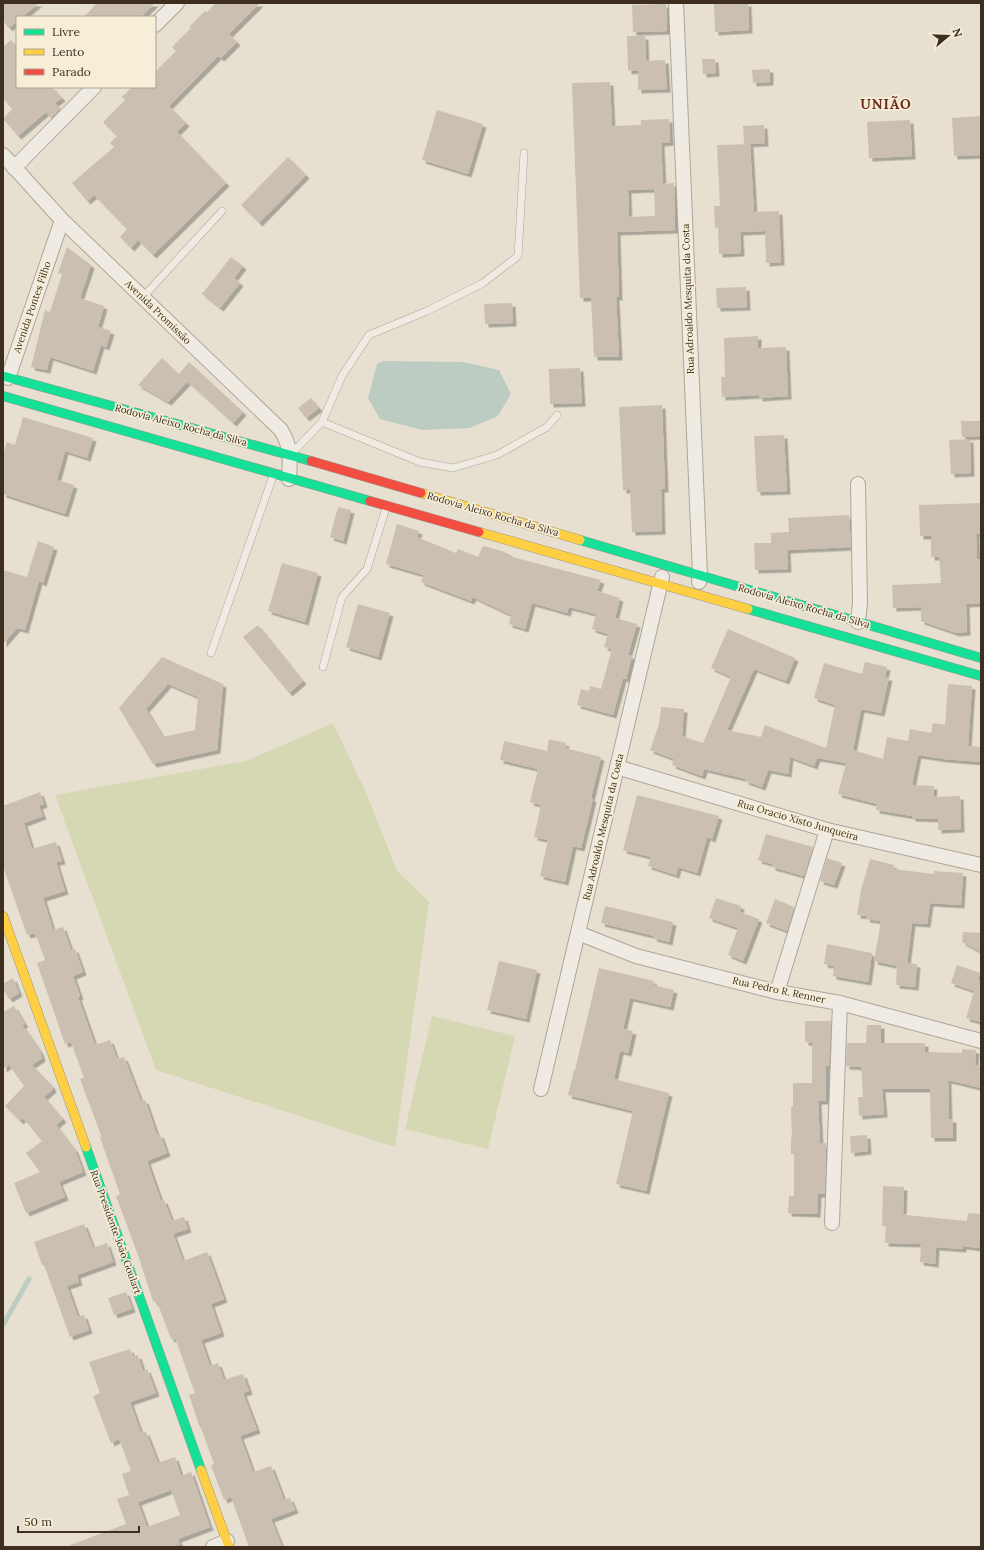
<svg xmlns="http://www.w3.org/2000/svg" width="984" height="1550" font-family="Lora,serif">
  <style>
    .green { fill: #d6d7b3 }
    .water { fill: #bcccc2 }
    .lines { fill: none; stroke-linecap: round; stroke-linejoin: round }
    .stream { stroke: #bcccc2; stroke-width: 5 }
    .building { fill: #cbbfb2; fill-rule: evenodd; filter: url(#shadow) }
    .lane-casing { stroke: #ada599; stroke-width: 8 }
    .street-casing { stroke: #ada599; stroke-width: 16 }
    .fast-casing { stroke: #9c958a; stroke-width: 10 }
    .slow-casing { stroke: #9c958a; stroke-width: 10 }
    .jam-casing { stroke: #9c958a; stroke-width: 10 }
    .lane { stroke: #efebe3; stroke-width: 7 }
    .street { stroke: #efebe3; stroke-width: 14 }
    .fast { stroke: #16e098; stroke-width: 9 }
    .slow { stroke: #ffcf43; stroke-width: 9 }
    .jam { stroke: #f24e42; stroke-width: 9 }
    .labels { text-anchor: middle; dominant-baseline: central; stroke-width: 3.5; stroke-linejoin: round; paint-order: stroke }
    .street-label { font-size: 10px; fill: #3d2e20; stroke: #f7eed8 }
    .district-label { font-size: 14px; font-weight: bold; letter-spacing: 1px; fill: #6b2e1e; stroke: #f7eed8 }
  </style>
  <defs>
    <filter id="shadow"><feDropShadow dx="3.5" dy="3.5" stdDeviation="0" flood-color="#0004"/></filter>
  </defs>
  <rect width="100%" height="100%" fill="#e7e0d1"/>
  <g class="green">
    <path d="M333,723l35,74 29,74 32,31 -34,245 -239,-77 -101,-275 191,-34z"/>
    <path d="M432,1016l83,20 -27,113 -83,-20z"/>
  </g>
  <path class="water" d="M383,361l80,1 36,8 12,24 -13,22 -29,12 -47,2 -42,-11 -12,-21 9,-34z"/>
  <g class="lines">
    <path class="stream" d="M3,1325l26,-46"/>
  </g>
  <g class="building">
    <path d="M3,3h36l-17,14h-5v4l-8,7 -6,-7z"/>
    <path d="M97,3h58l-14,14h-57z"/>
    <path d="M216,3h44l-31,31 8,8 -16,16 -3,-2 -49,50 17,17 -9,9 49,51 -73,72 -15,-15 -7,8 -11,-11 7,-8 -33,-34 -7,6 -15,-18 42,-36 -4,-4 7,-7 -14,-14 22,-22 -3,-3 10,-10h23v-15l21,-21 -4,-4 19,-19 -2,-1 16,-16 2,1z"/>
    <path d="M714,3h34l1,27 -34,2z"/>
    <path d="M666,4l1,27 -34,1 -1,-27z"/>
    <path d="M627,36h18l1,25 19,-1 2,29 -29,1v-20l-10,1z"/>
    <path d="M11,40l6,7v40h35l10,11 -7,5 5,6 -9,9 -5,-6 -28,24 -15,-17 9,-10 -9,-11v-51z"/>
    <path d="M702,59h13l1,14 -13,1z"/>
    <path d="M770,69v13l-17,1 -1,-13z"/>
    <path d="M610,82l2,44 29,-1v-5l28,-1 1,23 -9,1 2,41 11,-1 1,47 -58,2 2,65h-3l3,60h-25l-3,-59h-11l-8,-215zM654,189l1,27 -26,1 -1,-27z"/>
    <path d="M437,110l46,14 -15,50 -46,-14z"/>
    <path d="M981,116v39l-27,1 -2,-38z"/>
    <path d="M910,120l2,36 -43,2 -2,-36z"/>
    <path d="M764,125l1,18 -21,1 -1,-18z"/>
    <path d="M750,144l4,68 25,-1 2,51 -15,1 -1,-32 -25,1 1,21 -22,1 -1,-27 -3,1 -1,-22h6l-3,-61z"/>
    <path d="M288,157l18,18 -47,48 -18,-18z"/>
    <path d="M67,247l24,18 -11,33 24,8 -6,21 13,4 -5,16 -5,-2 -8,26 -43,-14 -3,13 -16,-3 14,-57 5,2 12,-38 -4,-1z"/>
    <path d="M231,257l12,9 -9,12 6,5 -20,25 -18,-14z"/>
    <path d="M746,287l1,20 -30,1 -1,-20z"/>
    <path d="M512,303l1,20 -28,1 -1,-20z"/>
    <path d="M758,336v12l28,-1 2,49 -29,2v-3l-37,2 -1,-20h4l-1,-39z"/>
    <path d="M162,358l25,24 -19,20 -30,-17z"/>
    <path d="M189,362l54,50 -10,11 -54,-49z"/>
    <path d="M580,368l2,35 -32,1 -1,-35z"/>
    <path d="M311,398l8,10 -13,10 -8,-10z"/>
    <path d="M662,405l3,84h-4l1,42 -30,1 -2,-42h-7l-4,-83z"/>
    <path d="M23,417l70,21 -6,20 -22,-7 -8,29 17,5 -9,29 -62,-20v-40l4,-12 8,3z"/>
    <path d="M961,421h19v15l-18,1z"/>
    <path d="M784,435l3,56 -30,1 -3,-56z"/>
    <path d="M970,439l1,34 -20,1 -2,-34z"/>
    <path d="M981,503v31h-5l1,25h4v44l-15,1 1,28 -11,1 -35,-12v-14l-28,1 -1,-23 49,-2 -2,-26h-8v-21h-11l-1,-31z"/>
    <path d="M338,507l13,3 -8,31 -13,-4z"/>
    <path d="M849,515l2,32 -64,3 1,19 -33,1 -1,-27h17v-10l18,-1 -1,-14z"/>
    <path d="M397,524l22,7 -2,6 39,16 2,-4 20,8 5,-11 19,5 11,5 -1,1 89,23 -4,11 23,7 -5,20 22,6 -9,31 4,1 -6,23 -3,-1 -10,37 -36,-10 4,-16 8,2 1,-5 11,3 11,-40 -8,-2 4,-13 -16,-5 4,-15 -27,-7 -2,6 -35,-10 -7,26 -16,-5 2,-9 -38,-18 -2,4 -50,-19 3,-7 -38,-11z"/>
    <path d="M38,541l16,6 -11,36 -4,-2 -14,49 -8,-2 -14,16v-74l24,7z"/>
    <path d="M282,563l36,10 -13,49 -37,-11z"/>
    <path d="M358,604l32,9 -12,44 -32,-10z"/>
    <path d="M258,625l45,56 -14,12 -46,-56z"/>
    <path d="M728,629l67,29 -9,23 -32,-12 -27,61 34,7 4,-12 61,23 9,-43 -21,-7 10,-35 38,11 3,-12 22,5 -2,10h4l-8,36 -20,-4 -8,41 30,9 4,-22 21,4 2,-12 21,4 2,-10 12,2 3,-41 24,2 -4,60 13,1v15l-37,-3 -26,-4 -6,30 22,1 -1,11 27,-1 1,33 -23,1v-11l-26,-1v-2l-36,-6 1,-6 -39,-10 8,-31 -29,-5 -3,8 -24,-9 -2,17 -20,-4 -6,17 -17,-6 1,-2 -42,-10 -2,7 -30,-11 2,-6 -24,-9 9,-26 2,-17 23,2 -2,27 21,7 28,-66 -20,-9z"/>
    <path d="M162,657l61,27 -6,66 -64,14 -34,-56zM168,684l30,13 -3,33 -32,7 -17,-28z"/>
    <path d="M549,739l17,4 -1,5 36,9 -10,41 2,1 -12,49 -8,-2 -8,36 -25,-6 8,-36 -14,-3 7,-32 -11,-3 8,-33 -38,-9 4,-19 43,10z"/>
    <path d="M40,792l4,12 -5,2 4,10 -19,7 8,26 24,-7 6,19 -6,1 9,29 -22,7 10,32 10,-3 8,23 4,-1 8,23 -10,4 7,20 -2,1 17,48 15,-5 7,19 7,-2 17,44 4,-1 12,35 3,-1 7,19 -20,8 14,40 3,-1 8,21 12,-4 4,12 -15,5 10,27 24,-9 17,47 -13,5 10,29 -20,7 9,26 8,-3 6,17 19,-6 6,17 -6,2 14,37 -17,6 13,36 18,-6 13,34 6,-2 5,12 -24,9 11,28h-33l-18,-50 -7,3 -13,-35 3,-1 -13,-36h-1l-11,-33 6,-2 -20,-55 -4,1 -12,-32h-1l-3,-6h-2l-14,-43 -23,-62 4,-2 -21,-59 3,3 -22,-59 4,-1 -13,-36 -6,2 -28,-81 8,-3 -10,-27 -8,2 -20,-57 -4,-12v-60z"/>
    <path d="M637,795l82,21 -7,23 -5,-2 -10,36 -19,-6 -2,8 -28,-9 3,-9 -28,-7z"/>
    <path d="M766,834l47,13 -9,29 -32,-9v-3l-14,-4z"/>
    <path d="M827,858l15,5 -8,22 -14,-4z"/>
    <path d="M870,859l24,6 -1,4 41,5v-3l29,2 -2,32 -31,-2 -3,21 -15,-1 -5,40 10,1 -2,23 -19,-2 1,-19 -23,-5 7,-40 -15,-2 1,-3 -10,-1 4,-25z"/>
    <path d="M716,898l25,8 -1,6 19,7 -16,42 -15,-6 10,-27 -29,-10z"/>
    <path d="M775,899l19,8 -7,24 -21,-8z"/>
    <path d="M605,906l68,16 -4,20 -16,-4 1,-2 -53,-13z"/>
    <path d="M963,932l18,1v19l-19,-10z"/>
    <path d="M827,944l45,9 -4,29 -35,-6 1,-10 -10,-2z"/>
    <path d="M499,961l38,9 -11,49 -39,-9z"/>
    <path d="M957,965l23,8 -2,7h3v42l-15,-4 8,-27 -23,-8z"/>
    <path d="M599,968l55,13 -1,4 21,5 -4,17 -40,-9 -7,31 10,2 -5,22 -8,-2 -6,28 55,14 -23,98 -30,-7 17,-73 -65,-16 6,-25h1z"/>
    <path d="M13,978l6,15 -10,6 -6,-10v-5z"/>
    <path d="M14,1006l11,18 -3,1 18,26 2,7 -10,7 20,21 1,3 -9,8 19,22 -7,6 19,25 8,22 -24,10 6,15 -39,16 -12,-30 26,-11 -14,-19 16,-12 -19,-23 -3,3 -15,-15 19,-20 -15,-21 -6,4v-57z"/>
    <path d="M805,1021h26l-2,45h-3v35h-8l2,43 6,-1 -1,51h-7l-1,20 -29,-1 1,-17h5v-42h-3v-17h1l-1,-30 2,-1v-23h19v-40l-7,-1z"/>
    <path d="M867,1025h14v18h44v9l37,1v-4l14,1 -1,15 6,2v21l-33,-8 1,39h4v19h-22l-1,-49h-48l2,25 -25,2 -1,-19h5l-2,-30 -15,-1 1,-23h19z"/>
    <path d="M867,1135l1,16 -17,2 -1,-17z"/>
    <path d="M883,1186l21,1 -1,27h3v1l61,6 1,-8 13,1 -2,34 -16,-2v3l-27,-2 -1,17 -15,-2 1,-18 -36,-1 1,-17h-4z"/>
    <path d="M84,1224l9,24 14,-5 6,19 -36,13 2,7 -12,4 11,31 6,-2 5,15 -19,7 -26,-72h-2l-8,-23z"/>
    <path d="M126,1292l6,17 -18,6 -6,-17z"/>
    <path d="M130,1349l3,8 5,-2 5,16 4,-2 9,24 -26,9 11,31 5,-1 12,31 17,-6 6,19 10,-4 19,55 -32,12 2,5 -9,3h-103v-1l58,-22 -9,-25 12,-4 -7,-21 9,-3 -12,-32 -8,4 -18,-47 7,-3 -11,-31zM171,1490l9,25 -33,12 -9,-25z"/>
  </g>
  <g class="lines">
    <defs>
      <g id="lane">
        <path d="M143,297l79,-86"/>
        <path d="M322,422l98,40 33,6 44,-13 50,-28 10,-12"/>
        <path d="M292,453l30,-31 20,-46 27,-41 58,-24 56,-28 35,-27 6,-103"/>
        <path d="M211,653l62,-177"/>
        <path d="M323,667l19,-70 25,-28 19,-61"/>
      </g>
      <g id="street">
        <path d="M676,3l24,572 -1,7"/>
        <path d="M155,25l22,-22"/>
        <path d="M3,155l59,65 219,210c11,19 9,28 8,49"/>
        <path d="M14,168l80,-81"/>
        <path d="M8,378l54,-158"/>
        <path d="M858,484l2,119 -2,19"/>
        <path d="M617,767l210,63 154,35"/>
        <path d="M578,933l58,23 141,36 63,11 141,38"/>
        <path d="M777,992l50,-162"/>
        <path d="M541,1089l121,-512"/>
        <path d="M832,1223l8,-220"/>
        <path d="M213,1547l14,-6"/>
      </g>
      <g id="fast">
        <path d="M3,376l308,85"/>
        <path d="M3,396l367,105"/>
        <path d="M580,540l401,118"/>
        <path d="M748,609l233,67"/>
        <path d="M86,1147l115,323"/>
      </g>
      <g id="slow">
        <path d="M421,493l159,47"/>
        <path d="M479,532l269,77"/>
        <path d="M3,916l83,231"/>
        <path d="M201,1470l28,77"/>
      </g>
      <g id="jam">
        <path d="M311,461l110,32"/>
        <path d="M370,501l109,31"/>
      </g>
    </defs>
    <use href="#lane" class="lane-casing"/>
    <use href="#street" class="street-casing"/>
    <use href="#fast" class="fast-casing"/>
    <use href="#slow" class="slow-casing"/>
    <use href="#jam" class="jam-casing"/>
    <use href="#lane" class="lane"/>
    <use href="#street" class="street"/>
    <use href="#fast" class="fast"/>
    <use href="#slow" class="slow"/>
    <use href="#jam" class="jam"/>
  </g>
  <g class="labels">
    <g class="street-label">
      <text transform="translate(688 299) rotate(-92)">Rua Adroaldo Mesquita da Costa</text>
      <text transform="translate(32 307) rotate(-71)">Avenida Pontes Filho</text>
      <text transform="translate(158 312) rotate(44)">Avenida Promissão</text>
      <text transform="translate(181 425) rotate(15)">Rodovia Aleixo Rocha da Silva</text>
      <text transform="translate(493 514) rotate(16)">Rodovia Aleixo Rocha da Silva</text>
      <text transform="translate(804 606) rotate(16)">Rodovia Aleixo Rocha da Silva</text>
      <text transform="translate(798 820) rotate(16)">Rua Oracio Xisto Junqueira</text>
      <text transform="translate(603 827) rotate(-77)">Rua Adroaldo Mesquita da Costa</text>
      <text transform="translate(779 990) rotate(12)">Rua Pedro R. Renner</text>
      <text transform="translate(116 1232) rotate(70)">Rua Presidente João Goulart</text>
    </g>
    <g class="district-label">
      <text x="886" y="104">UNIÃO</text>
    </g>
  </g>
  <rect width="984" height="1550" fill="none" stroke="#3d2e20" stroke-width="8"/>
  <rect x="16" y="16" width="140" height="72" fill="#f7eed8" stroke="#ada18e"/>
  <rect x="24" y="29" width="20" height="6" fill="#16e098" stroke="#ada18e"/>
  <text x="52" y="36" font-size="12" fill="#3d2e20">Livre</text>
  <rect x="24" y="49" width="20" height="6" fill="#ffcf43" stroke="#ada18e"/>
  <text x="52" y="56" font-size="12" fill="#3d2e20">Lento</text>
  <rect x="24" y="69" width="20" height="6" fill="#f24e42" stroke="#ada18e"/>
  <text x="52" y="76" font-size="12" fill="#3d2e20">Parado</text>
  <g transform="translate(948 36) rotate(71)" stroke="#f7eed8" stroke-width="3" paint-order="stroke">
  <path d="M0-3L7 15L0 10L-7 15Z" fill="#3d2e20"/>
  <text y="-6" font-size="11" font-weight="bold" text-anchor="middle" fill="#3d2e20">N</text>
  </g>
  <path d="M18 1526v6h121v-6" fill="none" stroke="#3d2e20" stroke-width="2"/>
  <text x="24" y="1526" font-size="12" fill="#3d2e20" stroke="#f7eed8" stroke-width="3" paint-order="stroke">50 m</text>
</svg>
